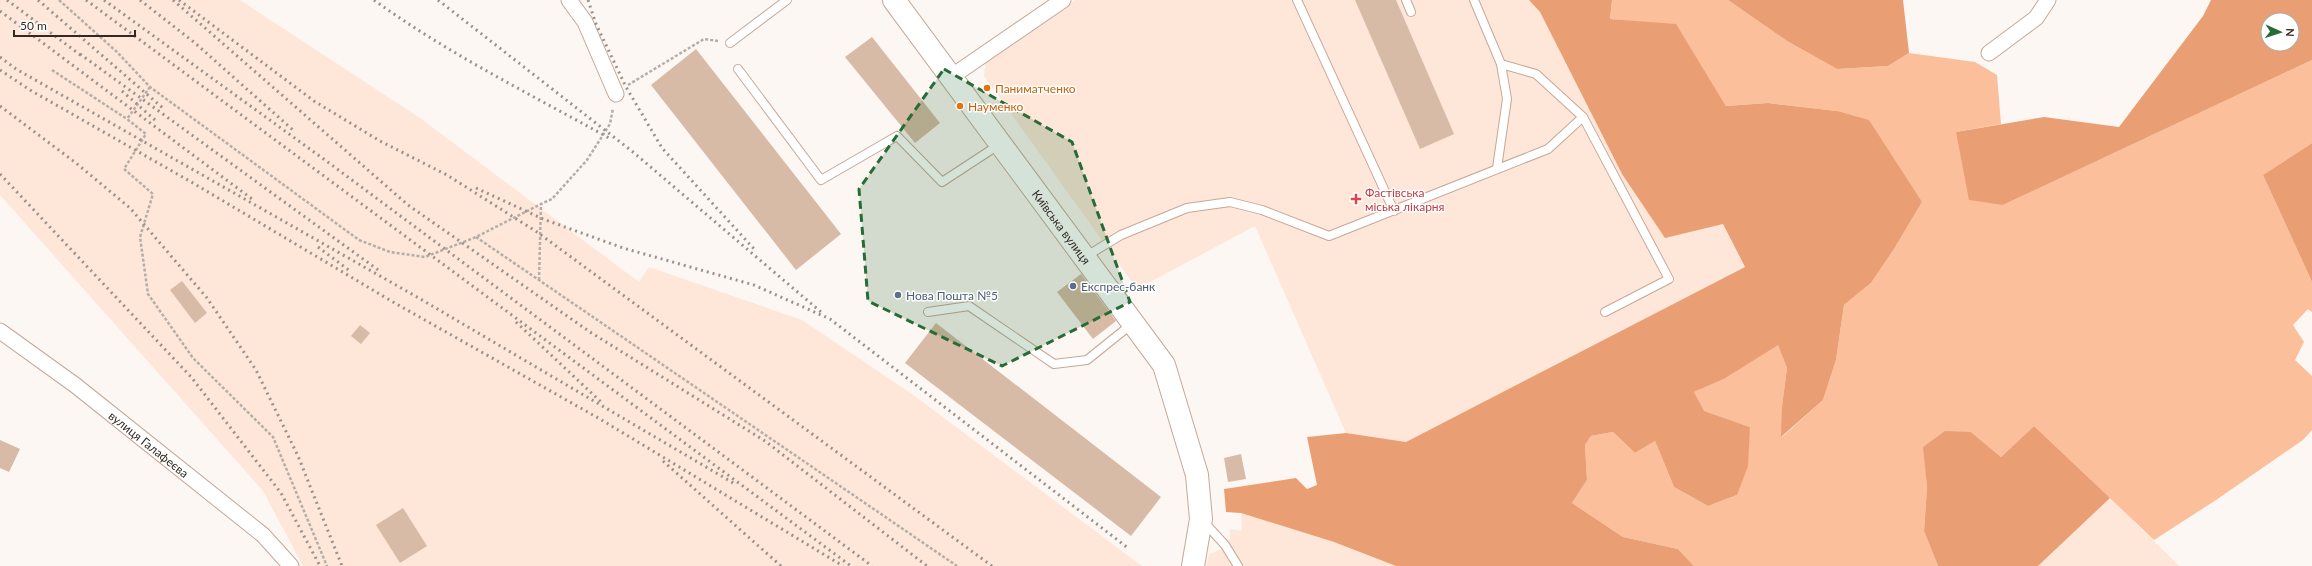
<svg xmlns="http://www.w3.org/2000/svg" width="2312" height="566" font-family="Lato,sans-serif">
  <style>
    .built { fill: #fee6d9 }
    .green { fill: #fbbf9c }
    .forest { fill: #e99f73; fill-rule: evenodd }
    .building { fill: #d7bba6 }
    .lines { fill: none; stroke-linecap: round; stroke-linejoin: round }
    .service-casing { stroke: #c6a897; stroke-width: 10 }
    .minor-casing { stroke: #c6a897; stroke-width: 17 }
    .secondary-casing { stroke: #c6a897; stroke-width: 24 }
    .path { stroke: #b5ada8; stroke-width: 2.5; stroke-dasharray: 3 2; stroke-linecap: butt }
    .service { stroke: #fff; stroke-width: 8 }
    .minor { stroke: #fff; stroke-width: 15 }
    .secondary { stroke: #fff; stroke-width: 22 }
    .rail { stroke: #9b928d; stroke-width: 3; stroke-dasharray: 2 4; stroke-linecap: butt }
    .marked { fill: #276c37; fill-opacity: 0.2; stroke: #276c37; stroke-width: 3; stroke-dasharray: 8 5; stroke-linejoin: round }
    .food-dot { fill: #e8710a; stroke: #fff; stroke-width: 1.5 }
    .health-dot { fill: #e0444e; stroke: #fff; stroke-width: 1.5 }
    .service-dot { fill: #5c6f8a; stroke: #fff; stroke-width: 1.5 }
    .labels { text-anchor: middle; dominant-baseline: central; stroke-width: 3; stroke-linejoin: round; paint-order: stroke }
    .food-label { font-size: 12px; fill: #c56008; stroke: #fff; text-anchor: start }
    .health-label { font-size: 12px; fill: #be3a42; stroke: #fff; text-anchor: start }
    .street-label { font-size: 12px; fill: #342922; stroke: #fff }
    .service-label { font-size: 12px; fill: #4e5e75; stroke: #fff; text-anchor: start }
  </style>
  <rect width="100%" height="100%" fill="#fdf7f3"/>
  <g class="built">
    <path d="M0,0h240l180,118 219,164 10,-15 153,53 110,74 230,172h-839l-40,-75 -263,-296z"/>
    <path d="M1076,0h453l11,12 82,162 101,50 22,43 -339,175 -60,-9 -91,-207 -118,63 -153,-213 2,-17z"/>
    <path d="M2110,498l69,68h-141z"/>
    <path d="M1241,513l93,29 62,24h-190l3,-12 13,-5 8,-10v-10l12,2z"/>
  </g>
  <path class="green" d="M1612,0h116l59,41 50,28 51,-3 21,-13 66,9 22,13 4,49 -45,8 47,73 309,-145v83l-49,32 49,107v30l-4,-3 -15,16 11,17 -9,18 17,16v54l-9,10 -87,60 -62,40 -120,-114 -33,31 -30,-25 -47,14 3,41 -3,44 14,35h-244l-16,-17 -55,-12 -51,-34 15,-23 -2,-35 6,-9 22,-4 22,21 20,-12 19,46 34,19 29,-11 13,-68 -47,-16 -9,-19 30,-13 54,-35 9,24 -5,38v31l41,-37 13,-40 8,-55 27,-22 23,-34 28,-47 -85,-91 -69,-8 -42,3 -50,-81 -66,-6z"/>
  <g class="forest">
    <path d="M1529,0h83l-2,19 66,5 50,82 42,-3 69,8 32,9 53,82 -28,47 -23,34 -27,22 -8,55 -13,40 -42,37 1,-31 5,-38 -9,-23 -54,34 -30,13 10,19 46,16 -2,39 -11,29 -29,11 -34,-19 -19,-46 -20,12 -22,-21 -22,4 -6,9 2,35 -15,23 51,34 55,12 16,17h-298l-62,-24 -93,-29 -15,-1 -2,-23 72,-11 11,11 10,-4 -10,-48 39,-4 60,9 339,-175 -22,-43 -58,14 -43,-64 -82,-162z"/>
    <path d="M1728,0h175l6,53 -21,13 -51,3 -50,-28z"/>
    <path d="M2211,0h101v60l-309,145 -34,-5 -13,-68 88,-15 75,10 84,-111zM2268,20h24v24h-24z"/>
    <path d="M2312,143v139l-49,-107z"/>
    <path d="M2034,426l76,72 -72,68h-100l-14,-35 3,-44 -4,-40 22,-16 26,1 30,25z"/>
  </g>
  <g class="building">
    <path d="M1355,0h41l58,134 -34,15z"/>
    <path d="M872,37l68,86 -25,20 -70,-86z"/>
    <path d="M696,49l145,185 -45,36 -145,-185z"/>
    <path d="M1081,274l35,47 -23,18 -36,-47z"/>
    <path d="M182,281l25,32 -12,10 -25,-33z"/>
    <path d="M936,323l225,174 -30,39 -226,-173z"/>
    <path d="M360,325l10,8 -9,11 -10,-8z"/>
    <path d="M0,440l20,9 -11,23 -9,-4z"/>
    <path d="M1241,454l5,25 -18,3 -4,-24z"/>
    <path d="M403,508l24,38 -27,17 -24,-38z"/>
  </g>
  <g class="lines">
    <defs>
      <g id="service">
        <path d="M1297,0l97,211"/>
        <path d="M1406,0l5,12"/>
        <path d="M1474,0l27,64 35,10 47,43 86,162 -64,33"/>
        <path d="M730,43l57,-43"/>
        <path d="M738,69l83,111 76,-44 45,46 58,-38"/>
        <path d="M1497,168l10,-69 -6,-35"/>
        <path d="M1085,257l36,-22 66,-27 43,-6 32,8 67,26 219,-87 35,-32"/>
        <path d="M928,312l41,-6 85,58 33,-4 46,-37"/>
        <path d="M1203,521l22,24 13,21"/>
      </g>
      <g id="minor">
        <path d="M569,0l16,22 31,72"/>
        <path d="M1989,53l47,-35 12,-18"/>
        <path d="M951,77l112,-77"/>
        <path id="s1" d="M0,331l75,54 188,150 28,31"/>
      </g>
      <g id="secondary">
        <path id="s2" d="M894,0l270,365 33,110 4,44 -8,47"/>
      </g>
    </defs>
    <use href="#service" class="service-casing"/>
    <use href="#minor" class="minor-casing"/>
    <use href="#secondary" class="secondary-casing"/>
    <g class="path">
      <path d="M59,0l58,52 33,35 209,153 31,12 35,5 51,-20 65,-33 11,-5 35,-39 23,-36 3,-16"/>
      <path d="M52,70l75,49"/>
      <path d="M628,85l76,-46 14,2"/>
      <path d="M150,87l-23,32 19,15 -22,35 29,25 -13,43 8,57 45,64 80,79 54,129"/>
      <path d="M476,237l481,329"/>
      <path d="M539,280l2,-76"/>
    </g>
    <use href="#service" class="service"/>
    <use href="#minor" class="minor"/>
    <use href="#secondary" class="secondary"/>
    <g class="rail">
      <path d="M7,0l76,57"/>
      <path d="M38,0l126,109"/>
      <path d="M86,0l765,566"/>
      <path d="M104,0l221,160 547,406"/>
      <path d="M140,0l55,43 98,87"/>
      <path d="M173,0l235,205 182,127 175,109 162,125"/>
      <path d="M179,0l135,101 66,40 67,34 90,57 455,334"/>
      <path d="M374,0c73,53 156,94 235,138"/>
      <path d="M438,0l195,152 188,160"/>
      <path d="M588,0l8,24 30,63 36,61 93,102"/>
      <path d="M0,11l252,188"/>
      <path d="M80,54l301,218"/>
      <path d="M0,57l16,12 401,228 318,187"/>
      <path d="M0,70l30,20 163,93 200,119 207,117 243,147"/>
      <path d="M122,91l33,29"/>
      <path d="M0,106l76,57 54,45 77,90 49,72 42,86 44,110"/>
      <path d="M0,174l192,204 89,115 39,73"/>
      <path d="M476,188l67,31 80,29 131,37 76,34 298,229"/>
      <path d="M318,247l32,24"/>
      <path d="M516,322l85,80"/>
      <path d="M663,461l118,105"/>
    </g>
  </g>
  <path class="marked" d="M944,69l128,73 58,160 -128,64 -134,-65 -9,-112z"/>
  <g class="food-dot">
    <circle cx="987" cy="88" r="4"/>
    <circle cx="960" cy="106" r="4"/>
  </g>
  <path class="health-dot" d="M1354 193h4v4h4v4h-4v4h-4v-4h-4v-4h4z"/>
  <g class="service-dot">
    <circle cx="1073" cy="286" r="4"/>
    <circle cx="898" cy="295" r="4"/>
  </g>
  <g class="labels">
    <g class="food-label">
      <text x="995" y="88">Паниматченко</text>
      <text x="968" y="106">Науменко</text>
    </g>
    <g class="health-label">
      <text x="1365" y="192">Фастівська<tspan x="1365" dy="14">міська лікарня</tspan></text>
    </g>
    <g class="street-label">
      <text stroke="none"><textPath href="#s2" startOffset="282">Київська вулиця</textPath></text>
      <text stroke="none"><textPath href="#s1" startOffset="187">вулиця Галафеєва</textPath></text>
    </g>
    <g class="service-label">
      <text x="1081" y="286">Експрес-банк</text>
      <text x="906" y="295">Нова Пошта №5</text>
    </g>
  </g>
  <g transform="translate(2280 32) rotate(93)"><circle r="19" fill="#ffffff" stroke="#aea9a7"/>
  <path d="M0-3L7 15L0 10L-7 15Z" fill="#276c37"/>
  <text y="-6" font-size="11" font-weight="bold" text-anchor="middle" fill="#342922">N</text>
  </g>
  <path d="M14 30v6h121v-6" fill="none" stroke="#342922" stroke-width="2"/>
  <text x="20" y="30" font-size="12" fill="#342922" stroke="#ffffff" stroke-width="3" paint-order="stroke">50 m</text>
</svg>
